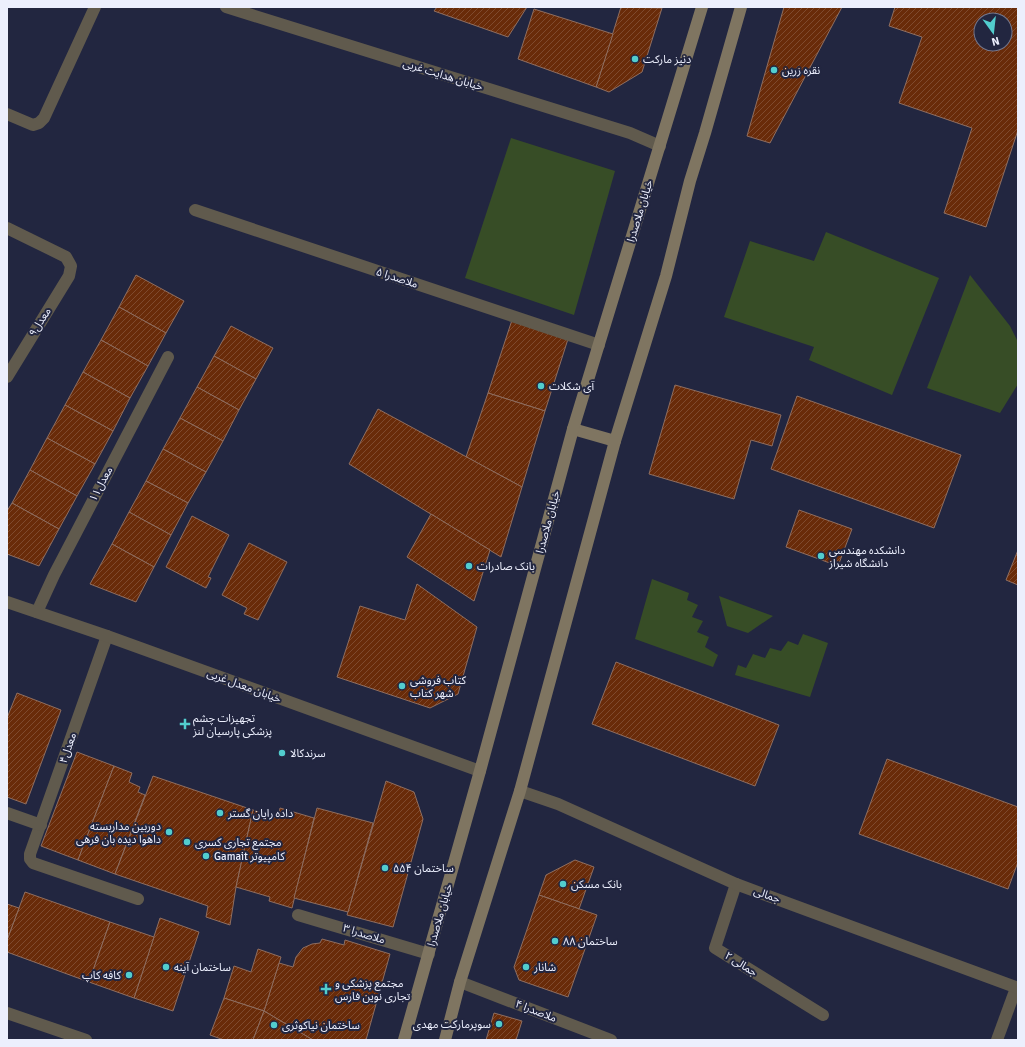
<svg xmlns="http://www.w3.org/2000/svg" width="1025" height="1047" font-family="Signika,'Noto Sans Arabic',sans-serif">
  <style>
    .grass { fill: #374d26 }
    .building { fill: url(#building-hatch); stroke: #8f6e60; fill-rule: evenodd }
    .lines { fill: none; stroke-linecap: round; stroke-linejoin: round }
    .minor { stroke: #605a4d; stroke-width: 12 }
    .tertiary { stroke: #605a4d; stroke-width: 12 }
    .secondary { stroke: #7f7561; stroke-width: 12 }
    .poi-dot { fill: #52cdce; stroke: #222640; stroke-width: 1.5 }
    .labels { text-anchor: middle; dominant-baseline: central; stroke-width: 4; stroke-linejoin: round; paint-order: stroke }
    .poi-label { font-size: 11px; fill: #eceffd; stroke: #222640; text-anchor: start }
    .street-label { font-size: 11px; fill: #eceffd; stroke: #222640 }
  </style>
  <defs>
    <pattern id="building-hatch" width="6" height="6" patternUnits="userSpaceOnUse"><rect width="6" height="6" fill="#692b09"/><path d="M-1 1l2-2M0 6l6-6M5 7l2-2" fill="none" stroke="#7f4a2e"/></pattern>
  </defs>
  <rect width="100%" height="100%" fill="#222640"/>
  <g class="grass">
    <path d="M511,138l104,33 -41,144 -109,-37z"/>
    <path d="M826,232l113,46 -47,117 -83,-35 5,-13 -90,-30 26,-76 64,20z"/>
    <path d="M970,275l40,51 8,16v42l-18,29 -73,-25z"/>
    <path d="M652,579l37,14 -2,7 11,5 -6,12 11,4 -6,11 12,5 -4,10 13,8 -5,12 -78,-28z"/>
    <path d="M719,596l54,20 -25,17 -21,-7z"/>
    <path d="M803,634l25,9 -18,54 -75,-22 3,-10 8,3 7,-14 12,4 5,-10 11,3 7,-10 10,4z"/>
  </g>
  <g class="building">
    <path d="M437,7h90l-19,30 -74,-26z"/>
    <path d="M621,7l41,1 -20,64 -33,20 -13,-5z"/>
    <path d="M784,7h58l-72,136 -23,-7z"/>
    <path d="M895,7h123v123l-32,97 -42,-14 28,-85 -73,-25 23,-66 -33,-11zM981,20h24v24h-24z"/>
    <path d="M534,9l79,25 -17,53 -78,-28z"/>
    <path d="M136,275l48,26 -18,32 -47,-26z"/>
    <path d="M119,307l47,26 -18,33 -47,-26z"/>
    <path d="M512,320l56,19 -23,72 -57,-18z"/>
    <path d="M231,326l42,22 -17,31 -42,-23z"/>
    <path d="M101,340l47,26 -18,32 -47,-26z"/>
    <path d="M214,356l42,23 -17,31 -42,-23z"/>
    <path d="M83,372l47,26 -17,33 -48,-26z"/>
    <path d="M675,385l106,30 -9,31 -21,-6 -17,59 -85,-25z"/>
    <path d="M197,387l42,23 -16,31 -43,-23z"/>
    <path d="M488,393l57,18 -23,76 -56,-30z"/>
    <path d="M797,396l164,59 -27,73 -163,-59z"/>
    <path d="M65,405l48,26 -18,33 -48,-26z"/>
    <path d="M378,409l144,78 -21,70 -152,-93z"/>
    <path d="M180,418l43,23 -17,31 -43,-23z"/>
    <path d="M47,438l48,26 -18,32 -47,-26z"/>
    <path d="M163,449l43,23 -18,31 -42,-22z"/>
    <path d="M30,470l47,26 -18,33 -47,-26z"/>
    <path d="M146,481l42,22 -17,32 -42,-23z"/>
    <path d="M12,503l47,26 -20,37 -32,-12v-43z"/>
    <path d="M799,510l53,19 -14,37 -52,-19z"/>
    <path d="M129,512l42,23 -17,32 -42,-23z"/>
    <path d="M431,514l59,36 -16,51 -67,-44z"/>
    <path d="M192,516l37,19 -21,42 3,1 -5,10 -40,-21z"/>
    <path d="M249,543l38,19 -29,58 -14,-6 3,-6 -25,-13z"/>
    <path d="M112,544l42,23 -18,35 -46,-18z"/>
    <path d="M1018,550v35l-12,-5z"/>
    <path d="M417,584l60,43 -19,67 -28,14 -93,-31 23,-71 45,14z"/>
    <path d="M616,662l163,63 -24,61 -163,-62z"/>
    <path d="M17,693l44,17 -35,94 -19,-7v-79z"/>
    <path d="M77,752l37,14 -36,94 -37,-14z"/>
    <path d="M887,759l131,48v55l-10,27 -149,-55z"/>
    <path d="M114,766l18,7 -3,9 11,5 -2,5 7,3 -30,79 -37,-14z"/>
    <path d="M153,776l100,34 -17,77 -6,38 -24,-8 2,-11 -93,-32z"/>
    <path d="M386,781l28,11 9,27 -30,108 -46,-12z"/>
    <path d="M280,808l34,10 -22,90 -23,-7 1,-4 -34,-10 17,-77 25,8z"/>
    <path d="M317,808l56,15 -25,89 -54,-14z"/>
    <path d="M575,860l19,7 -15,42 -40,-14 7,-20z"/>
    <path d="M25,892l85,30 -21,60 -82,-30v-12z"/>
    <path d="M539,895l58,20 -29,82 -49,-17 -5,-13z"/>
    <path d="M7,904l12,4 -12,32z"/>
    <path d="M160,918l39,14 -26,79 -39,-13z"/>
    <path d="M110,922l44,15 -20,61 -45,-16z"/>
    <path d="M322,939l22,6 1,-5 45,14 -24,86h-53l-49,-29 15,-48 14,4 3,-10 7,-9 9,-4 8,-1z"/>
    <path d="M258,949l23,8 -17,54 -40,-13 10,-32 17,6z"/>
    <path d="M224,998l40,13 -11,29h-29l-14,-5z"/>
    <path d="M264,1011l49,29h-60z"/>
    <path d="M494,1013l28,8 -6,19h-30z"/>
  </g>
  <g class="lines">
    <g class="minor">
      <path d="M7,114l26,11 6,-2 5,-5 51,-111"/>
      <path d="M195,210l404,135"/>
      <path d="M7,228l59,29 5,9 -2,10 -62,101"/>
      <path d="M37,612l17,-37 114,-218"/>
      <path d="M107,636l-77,218v5l3,4 105,36"/>
      <path d="M7,813l34,12"/>
      <path d="M736,884l-21,64 108,67"/>
      <path d="M298,915l131,39"/>
      <path d="M460,982l151,58"/>
      <path d="M997,1040l19,-52"/>
    </g>
    <g class="tertiary">
      <path d="M226,7l404,126 30,13"/>
      <path d="M7,602l100,34 373,135"/>
      <path d="M520,791l38,13 178,80 282,104"/>
      <path d="M7,1013l79,27"/>
    </g>
    <g class="secondary">
      <path d="M573,429l42,12"/>
      <path d="M404,1040l76,-269 93,-342 129,-422"/>
      <path d="M445,1040l15,-58 60,-191 95,-350 51,-165 24,-95 15,-48 36,-126"/>
    </g>
  </g>
  <g class="poi-dot">
    <circle cx="635" cy="59" r="4"/>
    <circle cx="774" cy="70" r="4"/>
    <circle cx="541" cy="386" r="4"/>
    <circle cx="821" cy="556" r="4"/>
    <circle cx="469" cy="566" r="4"/>
    <circle cx="402" cy="686" r="4"/>
    <path d="M183 718h4v4h4v4h-4v4h-4v-4h-4v-4h4z"/>
    <circle cx="282" cy="753" r="4"/>
    <circle cx="220" cy="813" r="4"/>
    <circle cx="169" cy="832" r="4"/>
    <circle cx="187" cy="842" r="4"/>
    <circle cx="206" cy="856" r="4"/>
    <circle cx="385" cy="868" r="4"/>
    <circle cx="563" cy="884" r="4"/>
    <circle cx="555" cy="941" r="4"/>
    <circle cx="166" cy="967" r="4"/>
    <circle cx="526" cy="967" r="4"/>
    <circle cx="129" cy="975" r="4"/>
    <path d="M324 983h4v4h4v4h-4v4h-4v-4h-4v-4h4z"/>
    <circle cx="499" cy="1024" r="4"/>
    <circle cx="274" cy="1025" r="4"/>
  </g>
  <g class="labels">
    <g class="poi-label">
      <text x="643" y="59">دنیز مارکت</text>
      <text x="782" y="70">نقره زرین</text>
      <text x="549" y="386">آی شکلات</text>
      <text x="829" y="550">دانشکده مهندسی<tspan x="829" dy="13">دانشگاه شیراز</tspan></text>
      <text x="477" y="566">بانک صادرات</text>
      <text x="410" y="680">کتاب فروشی<tspan x="410" dy="13">شهر کتاب</tspan></text>
      <text x="193" y="718">تجهیزات چشم<tspan x="193" dy="13">پزشکی پارسیان لنز</tspan></text>
      <text x="290" y="753">سرندکالا</text>
      <text x="228" y="813">داده رایان گستر</text>
      <text x="161" y="826" text-anchor="end">دوربین مداربسته<tspan x="161" dy="13">داهوا دیده بان فرهی</tspan></text>
      <text x="195" y="842">مجتمع تجاری کسری</text>
      <text x="214" y="856">Gamait کامپیوتر</text>
      <text x="393" y="868">ساختمان ۵۵۴</text>
      <text x="571" y="884">بانک مسکن</text>
      <text x="563" y="941">ساختمان ۸۸</text>
      <text x="174" y="967">ساختمان آینه</text>
      <text x="534" y="967">شانار</text>
      <text x="121" y="975" text-anchor="end">کافه کاپ</text>
      <text x="335" y="983">مجتمع پزشکی و<tspan x="335" dy="13">تجاری نوین فارس</tspan></text>
      <text x="491" y="1024" text-anchor="end">سوپرمارکت مهدی</text>
      <text x="282" y="1025">ساختمان نیاکوثری</text>
    </g>
    <g class="street-label">
      <text transform="translate(443 75) rotate(17)">خیابان هدایت غربی</text>
      <text transform="translate(640 211) rotate(-73)">خیابان ملاصدرا</text>
      <text transform="translate(397 278) rotate(18)">۵ ملاصدرا</text>
      <text transform="translate(40 322) rotate(-58)">معدل۹</text>
      <text transform="translate(101 484) rotate(-62)">معدل۱۱</text>
      <text transform="translate(548 522) rotate(-75)">خیابان ملاصدرا</text>
      <text transform="translate(244 686) rotate(20)">خیابان معدل غربی</text>
      <text transform="translate(68 748) rotate(-71)">معدل۴</text>
      <text transform="translate(767 895) rotate(20)">جمالی</text>
      <text transform="translate(440 915) rotate(-74)">خیابان ملاصدرا</text>
      <text transform="translate(364 934) rotate(17)">۳ ملاصدرا</text>
      <text transform="translate(741 964) rotate(32)">۲ جمالی</text>
      <text transform="translate(536 1011) rotate(21)">۴ ملاصدرا</text>
    </g>
  </g>
  <rect width="1025" height="1047" fill="none" stroke="#eceffd" stroke-width="16"/>
  <g transform="translate(993 32) rotate(165)"><circle r="19" fill="#222640" stroke="#73768c"/>
  <path d="M0-3L7 15L0 10L-7 15Z" fill="#52cdce"/>
  <text y="-6" font-size="11" font-weight="bold" text-anchor="middle" fill="#eceffd">N</text>
  </g>
</svg>
